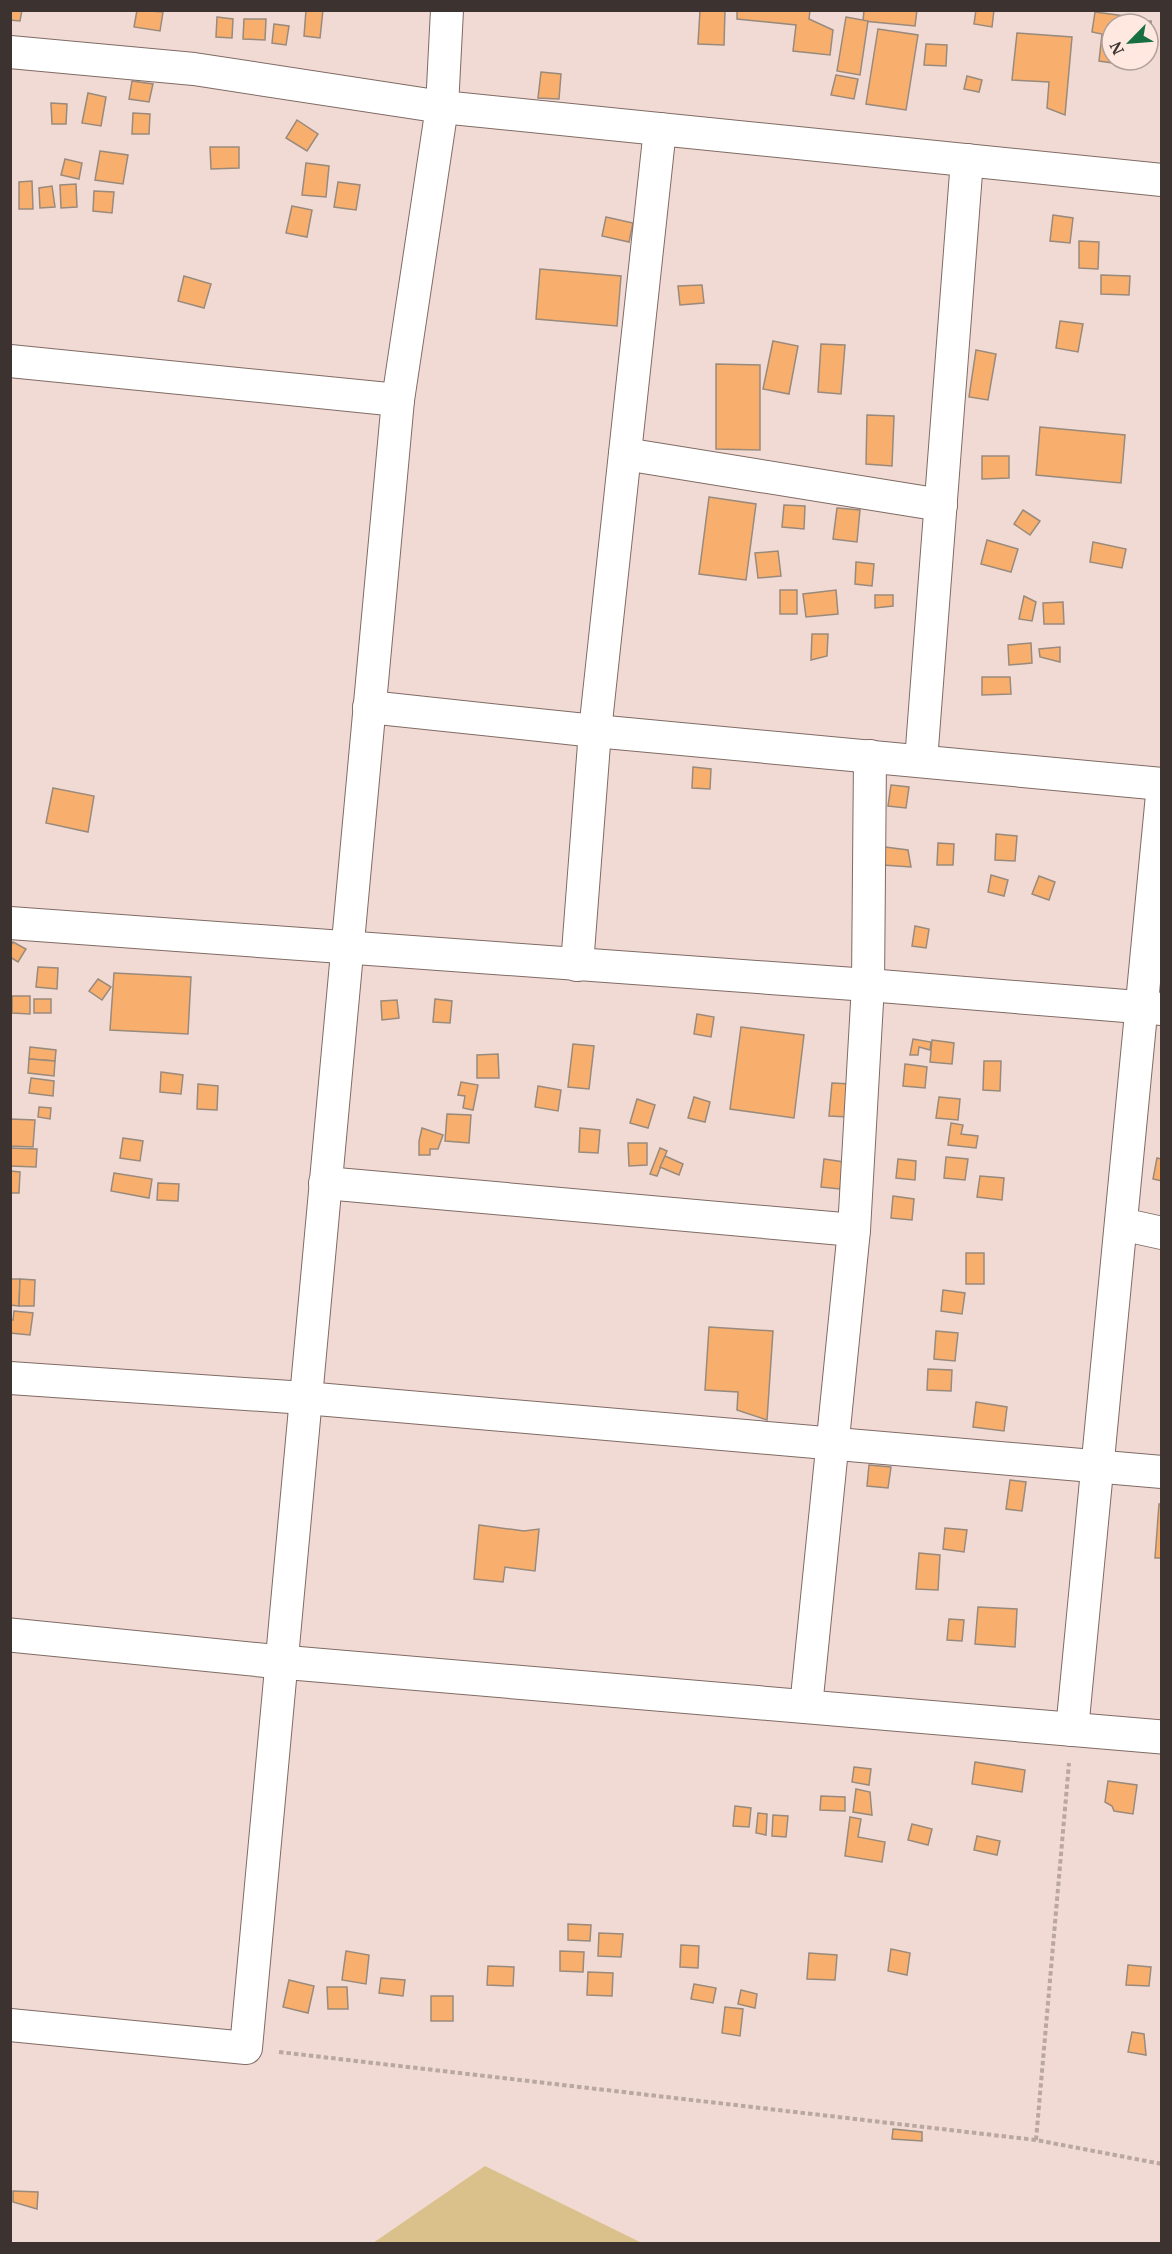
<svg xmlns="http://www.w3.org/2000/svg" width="1172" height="2254" font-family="'PT Serif',serif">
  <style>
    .green { fill: #dac18c }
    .building { fill: #f8af6e; stroke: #998a7c; stroke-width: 1.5 }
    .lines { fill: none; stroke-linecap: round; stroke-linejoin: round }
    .minor-casing { stroke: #7f6b64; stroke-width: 34 }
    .tertiary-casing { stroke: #7f6b64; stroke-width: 35 }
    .path { stroke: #baa7a1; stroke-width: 4; stroke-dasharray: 4.5 3; stroke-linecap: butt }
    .minor { stroke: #fff; stroke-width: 32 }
    .tertiary { stroke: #fff; stroke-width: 33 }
  </style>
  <rect width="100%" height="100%" fill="#f1dad3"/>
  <path class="green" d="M485,2166l157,77h-269z"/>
  <g class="building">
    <path d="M10,10h12l-2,11 -10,-1z"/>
    <path d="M137,10l26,2 -3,19 -26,-4z"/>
    <path d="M306,10h17l-3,28 -16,-2z"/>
    <path d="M700,10h25l-1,35 -26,-1z"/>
    <path d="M737,10h73l-1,9 24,11 -3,25 -37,-4 3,-26 -59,-6z"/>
    <path d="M864,10h53l-2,16 -52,-5z"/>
    <path d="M976,10h18l-2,17 -18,-3z"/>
    <path d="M1095,12l30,4 -1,8h-12v36h7v4l-20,-3 3,-27 -10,-2z"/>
    <path d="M217,17l16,2 -1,19 -16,-1z"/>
    <path d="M846,17l22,4 -8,54 -23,-4z"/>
    <path d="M244,19h22l-1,21 -22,-1z"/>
    <path d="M1151,21l2,19 -5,1v-17h-20v-2z"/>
    <path d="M274,24l15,2 -3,19 -14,-2z"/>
    <path d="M878,29l40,6 -12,75 -40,-6z"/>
    <path d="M1017,33l55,4 -7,78 -18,-7 2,-26 -37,-2z"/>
    <path d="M926,44l21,1 -1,21 -22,-1z"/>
    <path d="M541,72l20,2 -2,25 -21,-1z"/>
    <path d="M836,75l22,4 -4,20 -23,-4z"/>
    <path d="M967,76l15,4 -3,12 -15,-3z"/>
    <path d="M132,81l21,3 -4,18 -20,-3z"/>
    <path d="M88,93l18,4 -5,29 -19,-3z"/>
    <path d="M51,103l16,1 -1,20h-14z"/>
    <path d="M133,113l17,1 -1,20h-17z"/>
    <path d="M297,120l21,14 -11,17 -21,-13z"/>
    <path d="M210,147h29v21l-28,1z"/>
    <path d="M100,151l28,4 -5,29 -28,-4z"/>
    <path d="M65,159l17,4 -3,16 -18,-4z"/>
    <path d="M306,163l23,3 -3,31 -24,-2z"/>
    <path d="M32,181l1,28h-14v-27z"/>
    <path d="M338,182l22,3 -4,25 -22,-3z"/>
    <path d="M76,184l1,23 -16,1 -1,-23z"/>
    <path d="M52,186l3,21 -15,1 -1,-20z"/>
    <path d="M94,191l20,1 -2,21 -19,-2z"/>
    <path d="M292,206l20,4 -5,27 -21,-4z"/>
    <path d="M1053,215l20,3 -3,25 -20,-2z"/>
    <path d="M606,217l27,6 -4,19 -27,-6z"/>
    <path d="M1079,241l20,1 -1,27 -19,-1z"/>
    <path d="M540,269l81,7 -4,50 -81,-7z"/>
    <path d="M1101,275l29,1 -1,19 -28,-1z"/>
    <path d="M184,276l27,8 -7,24 -26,-7z"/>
    <path d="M702,285l2,18 -24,2 -2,-19z"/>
    <path d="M1060,321l23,3 -5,28 -22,-4z"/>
    <path d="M773,341l25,5 -9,48 -26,-5z"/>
    <path d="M821,344l24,1 -4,49 -23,-2z"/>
    <path d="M976,350l20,4 -8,46 -19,-3z"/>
    <path d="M716,364l44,1v85l-44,-1z"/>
    <path d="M867,415l27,1 -2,50 -26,-2z"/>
    <path d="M1040,427l85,8 -4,48 -85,-8z"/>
    <path d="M982,456h27v22l-27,1z"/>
    <path d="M709,497l47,7 -10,76 -47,-6z"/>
    <path d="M784,505l21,1 -1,23 -22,-2z"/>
    <path d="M837,508l23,2 -3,32 -24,-3z"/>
    <path d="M1023,510l17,11 -10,14 -16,-11z"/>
    <path d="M987,540l31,9 -7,23 -30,-8z"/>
    <path d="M1093,542l33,7 -4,19 -32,-6z"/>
    <path d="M778,551l3,25 -23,2 -3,-25z"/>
    <path d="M856,562l18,2 -2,22 -17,-2z"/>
    <rect x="780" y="590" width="17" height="24"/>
    <path d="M836,590l2,24 -32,3 -3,-23z"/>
    <path d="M875,595h18v11l-18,2z"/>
    <path d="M1024,596l12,6 -4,19 -13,-2z"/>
    <path d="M1063,602l1,22h-20l-1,-21z"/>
    <path d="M812,634h16l-1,22 -16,4z"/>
    <path d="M1031,643l1,20 -23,2 -1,-20z"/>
    <path d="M1060,647v15l-20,-5 -1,-8z"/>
    <path d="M982,677h28l1,17 -29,1z"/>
    <path d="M693,767l18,2 -1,20 -18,-1z"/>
    <path d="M891,785l18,2 -3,21 -18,-2z"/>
    <path d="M53,788l41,8 -6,36 -42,-9z"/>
    <path d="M996,834l21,2 -2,25 -20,-1z"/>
    <path d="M938,843l16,1 -1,21h-16z"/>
    <path d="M885,847l23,3 3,17 -28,-2z"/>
    <path d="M991,875l17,5 -4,16 -16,-4z"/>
    <path d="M1039,876l16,6 -6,18 -17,-6z"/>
    <path d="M915,926l14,3 -3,19 -14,-2z"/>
    <path d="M13,942l13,7 -8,13 -8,-5v-11z"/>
    <path d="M38,967l20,1 -1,21 -21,-2z"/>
    <path d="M114,973l77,4 -3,57 -78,-4z"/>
    <path d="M98,979l13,8 -9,13 -13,-9z"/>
    <path d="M12,996h18v18l-18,-1z"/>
    <rect x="34" y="999" width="17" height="14"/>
    <path d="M435,999l17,2 -2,22 -17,-1z"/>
    <path d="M397,1000l2,18 -17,2 -1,-19z"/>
    <path d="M697,1014l17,3 -3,20 -17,-3z"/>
    <path d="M741,1027l63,8 -10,83 -64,-9z"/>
    <path d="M913,1039l18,3 -1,8 -11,-3 -1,8h-8z"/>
    <path d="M932,1040l22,3 -2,21 -22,-2z"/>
    <path d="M573,1044l21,2 -5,43 -21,-2z"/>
    <path d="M30,1047l26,3 -1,11 -26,-2z"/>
    <path d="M498,1054l1,24h-22v-23z"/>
    <path d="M29,1059l26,2 -1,15 -26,-3z"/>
    <path d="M984,1061h17l-1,30 -17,-1z"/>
    <path d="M905,1064l22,3 -2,21 -22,-2z"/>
    <path d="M161,1072l22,3 -2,19 -21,-2z"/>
    <path d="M31,1078l23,3 -1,15 -24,-3z"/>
    <path d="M461,1082l17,3 -5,25 -10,-2 2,-12 -7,-1z"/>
    <path d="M832,1083l20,1 -3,33 -20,-1z"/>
    <path d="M198,1084l20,2 -1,24 -20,-1z"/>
    <path d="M538,1086l23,4 -3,21 -23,-4z"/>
    <path d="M694,1097l16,5 -5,20 -17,-4z"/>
    <path d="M939,1097l21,2 -2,21 -22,-2z"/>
    <path d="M637,1099l18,6 -7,23 -18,-5z"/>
    <path d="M39,1107l12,1 -1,11 -12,-2z"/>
    <path d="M447,1114l24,1 -2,28 -24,-2z"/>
    <path d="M10,1119l25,1 -2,27 -23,-1z"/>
    <path d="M951,1123l12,2 -2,9 17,2 -2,12 -28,-3z"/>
    <path d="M422,1128l21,7 -5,14h-8v6h-11v-14z"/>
    <path d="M580,1128l20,2 -2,23 -19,-1z"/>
    <path d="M123,1138l20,3 -3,20 -20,-3z"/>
    <path d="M628,1143h19v22l-18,1z"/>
    <path d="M10,1148l27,1 -1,18 -26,-1z"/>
    <path d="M660,1148l7,3 -10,25 -7,-2z"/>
    <path d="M665,1156l18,8 -4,11 -19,-8z"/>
    <path d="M946,1157l22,2 -3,21 -21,-2z"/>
    <path d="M1157,1158l5,1v22l-9,-2z"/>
    <path d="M824,1159l20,3 -4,27 -19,-2z"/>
    <path d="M898,1159l18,2 -1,19 -19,-2z"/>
    <path d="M10,1171l10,1 -1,21h-9z"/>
    <path d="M114,1173l38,6 -3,19 -38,-7z"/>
    <path d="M980,1176l24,2 -2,22 -25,-3z"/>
    <path d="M158,1183l21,1 -1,17 -21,-1z"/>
    <path d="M893,1196l21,3 -2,21 -21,-2z"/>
    <rect x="966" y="1253" width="18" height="31"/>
    <path d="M10,1279h10l-1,27 -9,-1z"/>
    <path d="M20,1279l15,1 -1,26h-15z"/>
    <path d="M943,1290l22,3 -3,21 -21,-3z"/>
    <path d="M14,1311l19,2 -3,22 -20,-2v-14l3,1z"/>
    <path d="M709,1327l64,4 -6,89 -30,-10 1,-18 -33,-2z"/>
    <path d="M936,1331l22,2 -3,28 -21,-2z"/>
    <path d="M928,1369l24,1 -1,21 -24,-1z"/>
    <path d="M976,1402l31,5 -3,24 -31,-4z"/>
    <path d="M869,1465l22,2 -3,21 -21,-2z"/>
    <path d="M1010,1480l16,2 -4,29 -16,-2z"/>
    <path d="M1159,1504h3v54h-7z"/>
    <path d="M479,1525l45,6 15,-2 -4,42 -30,-4 -2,15 -29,-3z"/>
    <path d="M945,1528l22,2 -3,22 -21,-3z"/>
    <path d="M919,1553l21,2 -2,35 -22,-1z"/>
    <path d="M978,1607l39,2 -2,38 -40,-3z"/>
    <path d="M949,1619l15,1 -2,21 -15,-1z"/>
    <path d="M975,1762l50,8 -3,22 -50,-8z"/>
    <path d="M854,1767l17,2 -2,16 -17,-3z"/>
    <path d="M1108,1781l29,4 -4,29 -19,-3 -2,-5 -7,-4z"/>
    <path d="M856,1789l14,3 2,23 -19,-3z"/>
    <path d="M821,1796l24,1v14l-25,-1z"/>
    <path d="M735,1806l16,2 -2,19 -16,-1z"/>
    <path d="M758,1813l9,1 -1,21 -10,-2z"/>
    <path d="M773,1815l15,1 -2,21 -14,-1z"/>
    <path d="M850,1817l11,2 -3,18 27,5 -3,20 -37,-6z"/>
    <path d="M912,1824l20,5 -4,16 -20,-5z"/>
    <path d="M977,1836l23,5 -3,14 -23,-5z"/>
    <path d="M568,1924l23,1 -1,16 -22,-1z"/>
    <path d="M599,1933l24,1 -2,23 -23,-1z"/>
    <path d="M681,1945l18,1 -1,22 -18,-1z"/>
    <path d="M891,1949l19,4 -3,22 -19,-4z"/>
    <path d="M346,1951l23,4 -3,29 -24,-4z"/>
    <path d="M560,1951l24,1 -1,20 -23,-1z"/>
    <path d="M809,1953l28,2 -2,25 -28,-1z"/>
    <path d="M1128,1965l23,2 -2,19 -23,-1z"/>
    <path d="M488,1966l26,1 -1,19 -26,-1z"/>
    <path d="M588,1972l25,1 -1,23 -25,-1z"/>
    <path d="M381,1978l24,2 -2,16 -24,-3z"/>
    <path d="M289,1980l25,6 -6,27 -25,-6z"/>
    <path d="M694,1984l22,4 -3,15 -22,-4z"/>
    <path d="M327,1987h20l1,22h-20z"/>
    <path d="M741,1990l16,4 -2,14 -17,-4z"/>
    <rect x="431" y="1996" width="22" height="25"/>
    <path d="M725,2007l18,2 -3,27 -18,-3z"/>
    <path d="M1132,2032l12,2 2,21 -18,-3z"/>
    <path d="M893,2129l29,3v9l-30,-2z"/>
    <path d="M13,2191l25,1 -1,17 -24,-7z"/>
  </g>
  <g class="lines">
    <defs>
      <g id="minor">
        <path d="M10,52l184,17 248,38 720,73"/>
        <path d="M10,361l388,39"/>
        <path d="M625,454l316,51"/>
        <path d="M369,707l226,24 567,53"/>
        <path d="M921,761l46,-601"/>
        <path d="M10,923l858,62 294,24"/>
        <path d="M577,965l18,-234 65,-602"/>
        <path d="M325,1183l529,47"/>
        <path d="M1121,1224l41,9"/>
        <path d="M10,1378l295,20 857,74"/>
        <path d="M806,1707l48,-477 14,-245 2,-229"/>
        <path d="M1072,1730l90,-935"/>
        <path d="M10,2025l236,23 152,-1648 44,-293 5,-97"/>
      </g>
      <path id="tertiary" d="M10,1635l271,27 881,75"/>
    </defs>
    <use href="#minor" class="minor-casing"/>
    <use href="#tertiary" class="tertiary-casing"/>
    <g class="path">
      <path d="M279,2052l757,88 126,24"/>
      <path d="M1036,2140l33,-377"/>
    </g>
    <use href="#minor" class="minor"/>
    <use href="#tertiary" class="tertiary"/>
  </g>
  <rect width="1172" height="2254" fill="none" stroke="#3c3330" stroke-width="24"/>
  <g transform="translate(1130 42) rotate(245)"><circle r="28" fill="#fee8e0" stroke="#b0a09a" stroke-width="1.5"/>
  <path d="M0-4.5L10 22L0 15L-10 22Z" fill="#176f41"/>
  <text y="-9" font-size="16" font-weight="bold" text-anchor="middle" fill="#3c3330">N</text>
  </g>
</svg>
